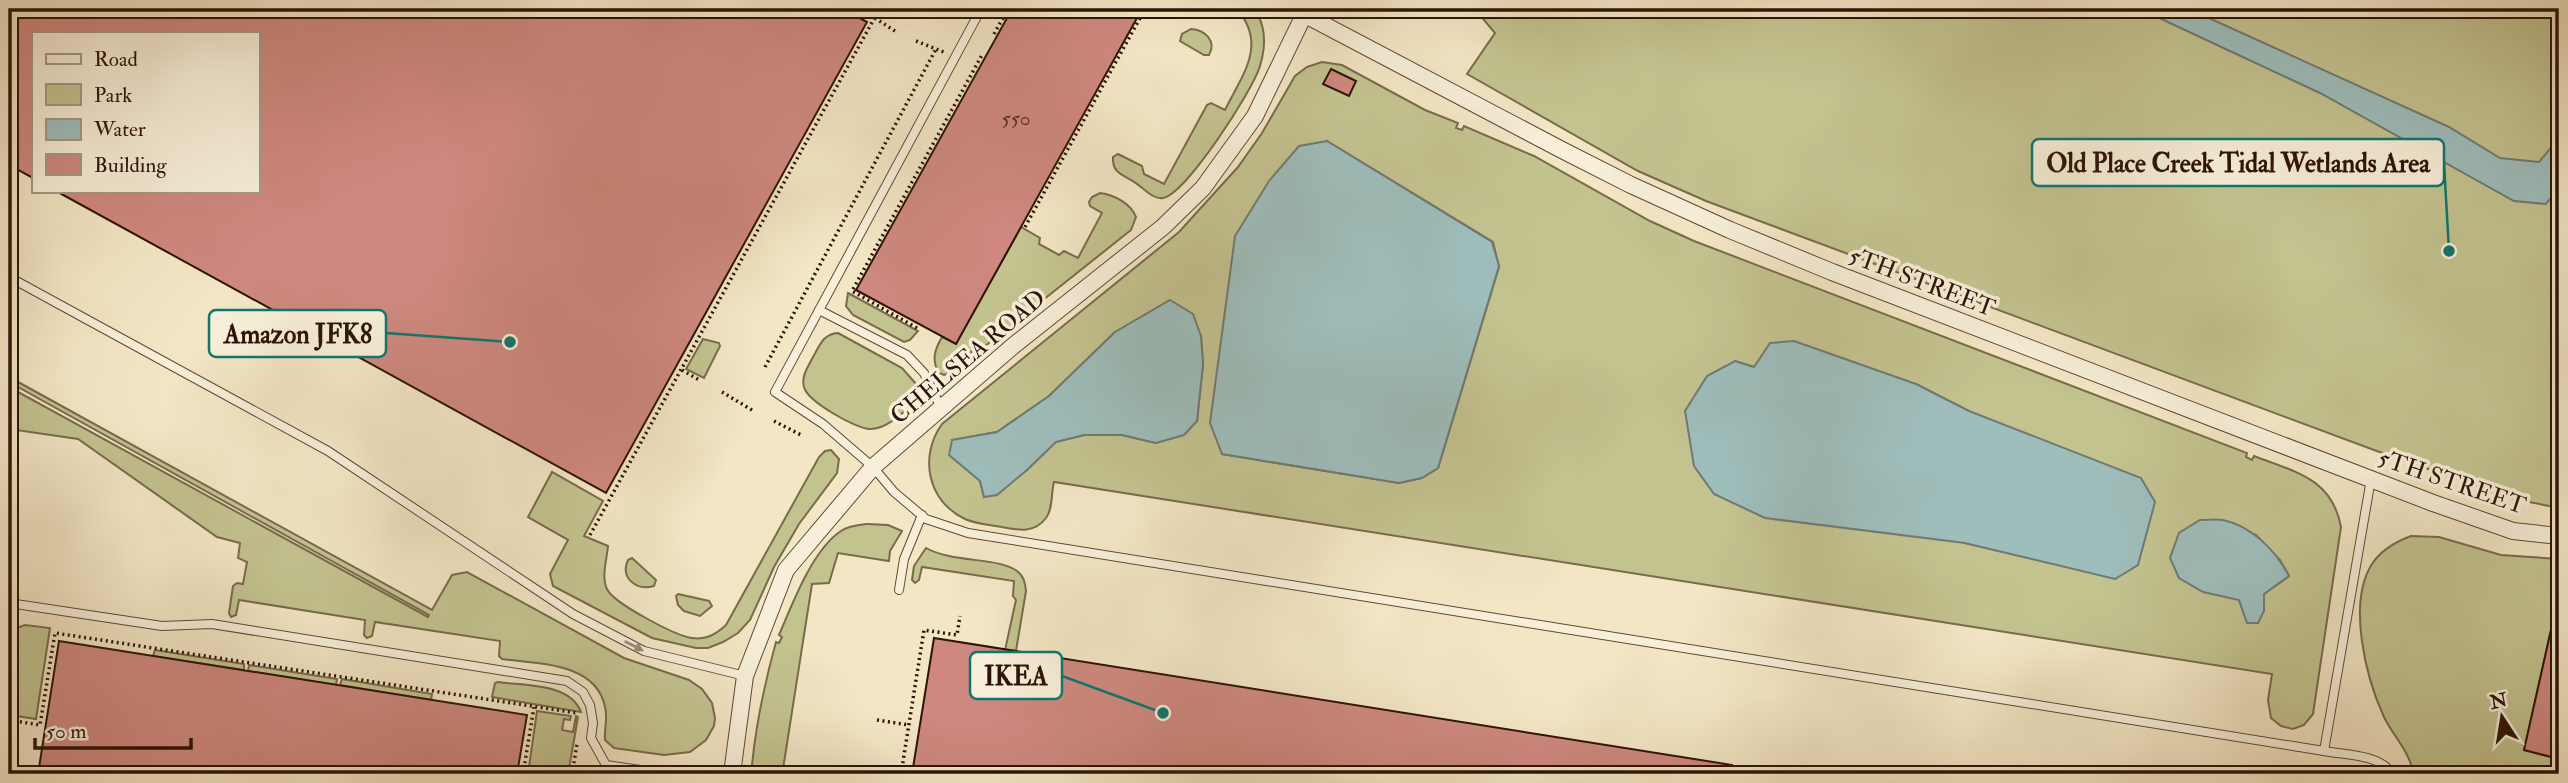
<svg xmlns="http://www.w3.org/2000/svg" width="2568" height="783" font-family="'IM FELL Double Pica',serif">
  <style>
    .green { fill: #c3c390; stroke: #786b4c; stroke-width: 2; fill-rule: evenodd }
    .water { fill: #9ebebc; stroke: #717a74; stroke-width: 2 }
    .building { fill: #ce887f; stroke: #2d1307; stroke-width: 2 }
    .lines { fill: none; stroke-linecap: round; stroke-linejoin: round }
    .lane-casing { stroke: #5e4836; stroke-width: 10 }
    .street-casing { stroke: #5e4836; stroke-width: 18 }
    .path { stroke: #2d1307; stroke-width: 3.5; stroke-dasharray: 2 3.5; stroke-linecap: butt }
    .lane { stroke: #f7efd9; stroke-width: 8 }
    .street { stroke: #f7efd9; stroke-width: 16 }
    .oneway { fill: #9c8c7a }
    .labels { text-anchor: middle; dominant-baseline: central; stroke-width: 7; stroke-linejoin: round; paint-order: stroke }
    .number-label { font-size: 21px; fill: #553025 }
    .street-label { font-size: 24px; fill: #2d1307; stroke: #f7efd9 }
    .leader { fill: none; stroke: #0f766e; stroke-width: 2.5 }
    .callout-dot { fill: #0f766e; stroke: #f7efd9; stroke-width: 2.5 }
    .callout { fill: #f7efd9; stroke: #0f766e; stroke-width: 2.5 }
    .callout-label { font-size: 26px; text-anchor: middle; font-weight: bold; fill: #2d1307 }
  </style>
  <rect width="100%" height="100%" fill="#f3e6c5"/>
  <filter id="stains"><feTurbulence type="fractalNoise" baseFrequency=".00286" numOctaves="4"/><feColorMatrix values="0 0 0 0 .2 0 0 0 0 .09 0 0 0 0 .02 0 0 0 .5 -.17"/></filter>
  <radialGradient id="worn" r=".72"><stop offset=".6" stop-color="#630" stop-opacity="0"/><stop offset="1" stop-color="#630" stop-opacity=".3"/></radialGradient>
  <g class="green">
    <path d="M1237,9h17c12,16 12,37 6,57 -7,24 -74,128 -97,132 -11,2 -22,-13 -32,-18 -11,-6 -19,-9 -18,-23l5,-3 24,12 2,8 20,10 43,-79 4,-2 14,7c17,-35 43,-65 12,-101z"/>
    <path d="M1482,9h1077v499l-45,-9 -140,-49 -668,-249 -68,-30 -171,-97 28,-41 -16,-19z"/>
    <path d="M1191,29c14,1 26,12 18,26h-5l-24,-14 2,-7z"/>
    <path d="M1322,62l20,3 83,45 33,13 -2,5 6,2 2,-4 70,30 116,65 44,20 553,212 -1,4 6,3 2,-4c41,16 78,22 87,71l-28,187 -9,11 -11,4 -12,-3 -10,-8 -3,-18 4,-26 -1218,-192c-3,11 -1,27 -8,36 -12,16 -28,12 -44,9 -12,-2 -26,-3 -37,-8 -38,-18 -46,-63 -23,-95l237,-192 59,-65 24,-34 33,-57 12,-9zM1327,141l166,101 6,25 -61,201 -17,10 -22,5 -177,-29zM1115,332l86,4 2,28 -6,57 -41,22 -34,-8h-38l-29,7 -28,28 -43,27 -4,-16 -28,-41 45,-8 52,-36zM1734,361l20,6 162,17 53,27 146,167 -150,-35zM2256,535l24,25 9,16 -25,18v17l-17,11 -8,-22z"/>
    <path d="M1100,193c15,2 31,11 36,24l-5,13 -152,121 -3,-3 -5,4 2,3 -23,18 -6,2 -5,-2c-8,-13 -4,-24 3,-36l14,7 65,-117 19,11 -1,6 20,11 5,-4 14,7 24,-45 -12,-7 -1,-4 3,-5z"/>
    <path d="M848,293l70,38 -8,9 -6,2 -51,-27 -7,-9z"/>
    <path d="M838,333l64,35 15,17c2,19 -28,44 -47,44 -14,0 -63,-28 -66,-42 -3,-11 4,-20 9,-30 7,-12 10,-23 25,-24z"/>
    <path d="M703,339l16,4 1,3 -16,32 -18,-9z"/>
    <path d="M9,377l423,233 20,-35 15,-3 157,86 65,22 13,9 10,14 3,15 -1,8 -8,14 -16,12 -26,3 -50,-7 -9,-8c-1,-11 3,-22 0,-33 -9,-45 -68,-43 -103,-48l-3,-3 1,-15 -125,-19 -3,14 -5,2 -3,-3 1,-15 -126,-20 -3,15 -5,2 -2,-4 4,-27 4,-3 6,1 4,-22 -9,-4 2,-15 -23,-6 -139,-98 -69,-10v-42l419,230 1,-2 -420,-233z"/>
    <path d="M831,450l8,9 -2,14 -38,51 -25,43 -24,53 -12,13 -15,9 -15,6h-12l-44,-10 -99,-52 -3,-12 18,-34 -40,-23 24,-45 51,29 -19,35 24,10c-1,13 -7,31 -1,43 6,14 69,47 85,49 14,2 23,-3 34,-13l93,-168 6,-6z"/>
    <path d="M867,524l21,1 14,6 -12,20 -1,10 -51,-8 -9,30 -17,1 -29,185 16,5h-40l-7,-9c4,-41 13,-83 24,-123l3,1 3,-6 -3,-2c13,-30 33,-85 62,-104 7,-5 17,-6 26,-7z"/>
    <path d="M2411,536l28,1 62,18 58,4v36l-35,155 35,9v15h-146c-2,-21 -20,-38 -29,-57 -18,-39 -37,-114 -12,-153 9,-14 23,-22 39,-28z"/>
    <path d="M926,548c27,15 72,9 91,23 7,5 8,12 9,20l-10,60 -11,-1 11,-50 -3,-4 1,-15 -92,-14 -3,13 -4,3 -3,-3 2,-14z"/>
    <path d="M632,558l24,22 -2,6c-18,5 -34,-8 -26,-26z"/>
    <path d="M678,594l31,7 3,5 -12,10 -16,-5 -6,-6 -2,-9z"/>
    <path d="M25,625l25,3 -14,91 -27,-4v-84z"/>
    <path d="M155,650l89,14v6l-91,-14z"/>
    <path d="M249,665l88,14 -1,6 -88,-14z"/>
    <path d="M342,679l90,15 -1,6 -91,-15z"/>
    <path d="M498,682c27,4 72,1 83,30l-89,-15 3,-14z"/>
    <path d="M537,711l34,5 -1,4 -6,-1 -2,11 11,2 3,-16 2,1 -10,57h-40z"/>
  </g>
  <g class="water">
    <path d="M2140,9h49l260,118 51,31 39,4 20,-24v50l-13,16 -32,-3 -194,-108z"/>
    <path d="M1327,141l165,101 7,24 -61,202 -16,10 -23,5 -177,-29 -12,-31 25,-187 34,-55 30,-35z"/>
    <path d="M1170,300l23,14 8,22 2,28 -6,57 -13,14 -28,8 -34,-8h-38l-28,7 -29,28 -30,25 -13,2 -4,-16 -31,-26 3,-15 45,-8 52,-36 66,-64z"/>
    <path d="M1794,341l122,43 53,27 172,67 14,24 -17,63 -23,14 -150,-36 -200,-25 -51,-24 -20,-28 -9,-55 22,-35 28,-15 19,6 16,-24z"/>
    <path d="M2200,520c8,0 16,-1 23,0 29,6 53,31 66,56l-25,18v17l-6,12h-11l-8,-23 -36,-8 -24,-14 -9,-20 9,-25z"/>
  </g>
  <g class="building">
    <path d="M9,9h834l24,13 -261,471 -550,-302h201v-158h-224v145l-24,-13z"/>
    <path d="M1012,9h130l-186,335 -100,-54z"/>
    <path d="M1331,69l25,12 -7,15 -26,-12z"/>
    <path d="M2553,621l6,1v137l-35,-9z"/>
    <path d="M934,638l798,127 -1,9h-819z"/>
    <path d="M59,641l468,74 -10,59h-479z"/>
  </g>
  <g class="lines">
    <defs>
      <g id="lane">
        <path d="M981,9l-206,383 48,32 50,43 21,25 32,27 42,14 1356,218 47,-272"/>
        <path d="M9,277l319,174 245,163 71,37 101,25"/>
        <path d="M819,310l88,45 17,18 17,35"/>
        <path d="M899,590l5,-31 18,-44"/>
        <path d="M9,603l153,23 50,-2 355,57 16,11 7,13 3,18 -2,15 15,27 62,9"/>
        <path d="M2324,751c20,4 57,3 68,23"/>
      </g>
      <g id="street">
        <path d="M1294,9l268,141 69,35 99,45 102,42 601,231 80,28 46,5"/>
        <path d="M732,774l13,-98 41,-106 87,-103 140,-121 150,-119 40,-39 52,-72 49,-101"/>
      </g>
    </defs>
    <use href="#lane" class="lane-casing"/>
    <use href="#street" class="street-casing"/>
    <g class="path">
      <path d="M861,9l34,22"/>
      <path d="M955,15l4,-6"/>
      <path d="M994,34l14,-25"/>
      <path d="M916,41l28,11"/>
      <path d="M1025,227l120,-218"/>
      <path d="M917,328l-65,-37 130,-236"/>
      <path d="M765,367l171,-318"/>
      <path d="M682,370l19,11"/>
      <path d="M722,392l30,18"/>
      <path d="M774,421l27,14"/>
      <path d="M590,535l285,-518"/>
      <path d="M9,720l31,5 15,-92 522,80"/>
      <path d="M877,720l32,5"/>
      <path d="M523,774l11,-67"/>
      <path d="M572,774l5,-30"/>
      <path d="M901,774l23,-144 33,5 3,-19"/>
    </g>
    <use href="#lane" class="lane"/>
    <use href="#street" class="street"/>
  </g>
  <defs><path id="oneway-solid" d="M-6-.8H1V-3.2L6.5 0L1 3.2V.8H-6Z" transform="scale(1.75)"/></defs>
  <use class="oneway" href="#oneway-solid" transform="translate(634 646) rotate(27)"/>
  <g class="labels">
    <g class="number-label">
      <text x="1016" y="118">550</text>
    </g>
    <g class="street-label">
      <text transform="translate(1922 282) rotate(21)">5TH STREET</text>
      <text transform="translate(968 357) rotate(-40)">CHELSEA ROAD</text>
      <text transform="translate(2452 482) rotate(19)">5TH STREET</text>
    </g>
  </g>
  <path class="leader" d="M2449 251L2444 163M510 342L386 333M1163 713L1062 676"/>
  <g class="callout-dot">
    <circle cx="2449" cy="251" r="7"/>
    <circle cx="510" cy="342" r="7"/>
    <circle cx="1163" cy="713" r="7"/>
  </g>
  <g class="callout">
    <rect x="2032" y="139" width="412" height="47" rx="7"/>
    <rect x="209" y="310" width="177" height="47" rx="7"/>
    <rect x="970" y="652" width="92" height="47" rx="7"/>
  </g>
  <g class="callout-label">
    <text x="2238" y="172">Old Place Creek Tidal Wetlands Area</text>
    <text x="298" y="343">Amazon JFK8</text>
    <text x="1016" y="685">IKEA</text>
  </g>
  <rect width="2568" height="783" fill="none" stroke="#f3e6c5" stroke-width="35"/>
  <rect x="10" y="10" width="2547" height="762" fill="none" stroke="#2d1307" stroke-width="3.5"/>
  <rect x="18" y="18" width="2533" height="748" fill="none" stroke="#2d1307" stroke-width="2"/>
  <rect x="32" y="32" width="228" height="161" fill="#f7efd9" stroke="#a69785" stroke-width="2"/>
  <rect x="46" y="54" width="35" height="10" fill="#f7efd9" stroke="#a69785" stroke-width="2"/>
  <text x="94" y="66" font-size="21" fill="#2d1307">Road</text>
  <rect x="46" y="84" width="35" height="21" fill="#c3c390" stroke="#a69785" stroke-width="2"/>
  <text x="94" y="102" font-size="21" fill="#2d1307">Park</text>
  <rect x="46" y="119" width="35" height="21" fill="#9ebebc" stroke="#a69785" stroke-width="2"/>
  <text x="94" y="136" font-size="21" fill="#2d1307">Water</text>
  <rect x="46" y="154" width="35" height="21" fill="#ce887f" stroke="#a69785" stroke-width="2"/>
  <text x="94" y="172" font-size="21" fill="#2d1307">Building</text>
  <g transform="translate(2502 717) rotate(348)" stroke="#f7efd9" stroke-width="5" paint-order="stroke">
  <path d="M0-5L12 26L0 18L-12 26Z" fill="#2d1307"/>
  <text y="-10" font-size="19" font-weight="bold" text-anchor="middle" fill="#2d1307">N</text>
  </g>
  <path d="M35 738v10h156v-10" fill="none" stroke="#2d1307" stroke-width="3.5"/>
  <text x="46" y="738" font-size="21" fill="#2d1307" stroke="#f7efd9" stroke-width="5" paint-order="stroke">50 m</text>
  <rect width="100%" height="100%" filter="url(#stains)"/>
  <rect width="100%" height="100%" fill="url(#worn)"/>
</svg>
